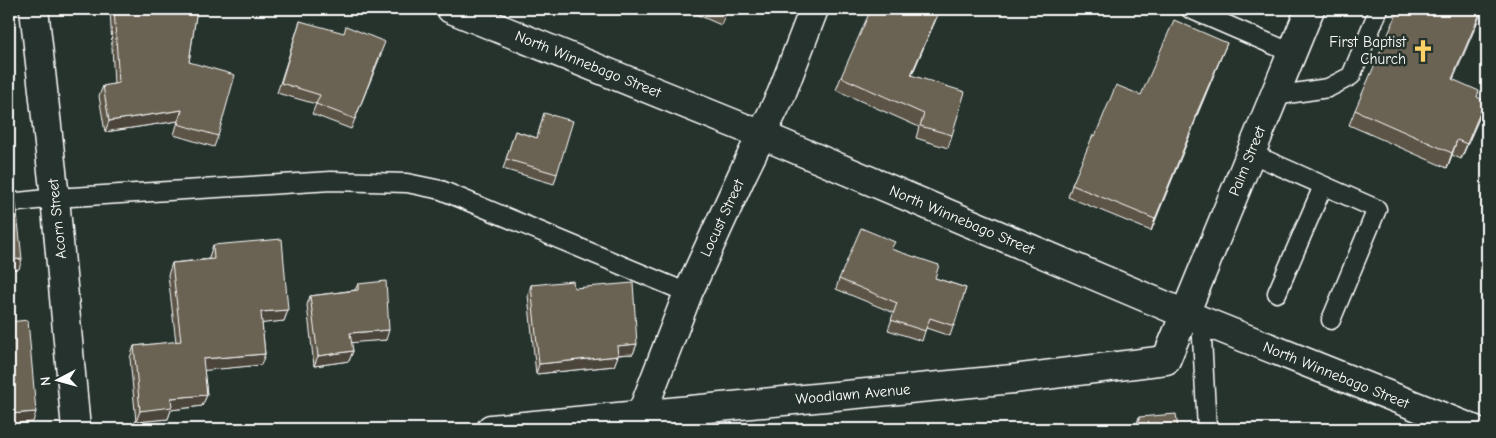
<svg xmlns="http://www.w3.org/2000/svg" width="1496" height="438" font-family="'Comic Neue',sans-serif">
  <style>
    .lines { fill: none; stroke-linecap: round; stroke-linejoin: round }
    .service-casing { stroke: #fff; stroke-width: 21 }
    .minor-casing { stroke: #fff; stroke-width: 31 }
    .tertiary-casing { stroke: #fff; stroke-width: 31 }
    .service { stroke: #26332d; stroke-width: 18 }
    .minor { stroke: #26332d; stroke-width: 28 }
    .tertiary { stroke: #26332d; stroke-width: 28 }
    .wall { fill: #5c5547; stroke: #fff }
    .shaded-wall { fill: #4b453a; stroke: #fff }
    .building { fill: #6b6353; stroke: #fff }
    .labels { text-anchor: middle; dominant-baseline: central; stroke-width: 5; stroke-linejoin: round; paint-order: stroke }
    .poi-label { font-size: 15px; fill: #fff; stroke: #26332d; text-anchor: end }
    .street-label { font-size: 15px; fill: #fff; stroke: #26332d }
  </style>
  <rect width="100%" height="100%" fill="#26332d"/>
  <filter id="ink" filterUnits="userSpaceOnUse"><feTurbulence type="fractalNoise" baseFrequency=".02" numOctaves="2"/><feDisplacementMap in="SourceGraphic" scale="10" xChannelSelector="R" yChannelSelector="G"/><feConvolveMatrix kernelMatrix="1 2 1 2 8 2 1 2 1" color-interpolation-filters="sRGB"/></filter>
  <g filter="url(#ink)">
    <g class="lines">
      <defs>
        <g id="service">
          <path d="M1190,9l102,44"/>
          <path d="M1274,96l54,-8 23,-12 28,-67"/>
          <path d="M1250,153l127,56 -46,111"/>
          <path d="M9,203l46,-5 276,-17 76,2 34,7 247,103"/>
          <path d="M1277,293l46,-107"/>
          <path d="M1201,320l6,109"/>
        </g>
        <g id="minor">
          <path d="M34,9l21,189 21,231"/>
          <path d="M451,9l311,126 423,179 288,115"/>
          <path d="M491,429l522,-50 153,-19 144,-351"/>
        </g>
        <path id="tertiary" d="M642,429l-1,-14 47,-122 55,-120 38,-78 33,-86"/>
      </defs>
      <use href="#service" class="service-casing"/>
      <use href="#minor" class="minor-casing"/>
      <use href="#tertiary" class="tertiary-casing"/>
      <use href="#service" class="service"/>
      <use href="#minor" class="minor"/>
      <use href="#tertiary" class="tertiary"/>
    </g>
    <g class="wall">
      <path d="M110,9h87l-8,53 29,74 -4,11 -40,-12 4,-14 -73,11 -6,-36 4,-10 11,-2z"/>
      <path d="M684,9h44l-7,16z"/>
      <path d="M940,9l-28,66 40,60 -4,13 -32,-10 3,-11 -83,-37 5,-13z"/>
      <path d="M300,21l82,31 -31,77 -39,-15 4,-10 -39,-11z"/>
      <path d="M1222,55l-26,63 -4,12 -41,101 -83,-34 4,-12 23,-49 46,-41z"/>
      <path d="M1453,80l24,17 3,19 -19,43 -9,-4 -5,13 -98,-43 6,-15z"/>
      <path d="M544,113l13,61 -3,10 -51,-15 12,-38 22,7z"/>
      <path d="M213,245l75,65 -4,11 -22,2 3,31 -4,11 -57,5 3,25 -5,11 -31,4 -3,9 -32,3 -6,-64 4,-12 42,-4 -8,-67 4,-12 37,-4v-2z"/>
      <path d="M892,250l43,28 31,10 -16,48 -24,-8 -4,13 -34,-11 6,-17 -58,-24 3,-10z"/>
      <path d="M358,284l28,56 -35,2 2,9 -4,10 -35,5 -7,-61 3,-9 45,-6z"/>
      <path d="M531,285l43,3 63,56 -4,10 -15,1 -4,11 -78,8 -8,-79z"/>
      <path d="M1139,417l39,12h-43z"/>
    </g>
    <g class="shaded-wall">
      <path d="M940,9l-3,8 -31,70 5,-12z"/>
      <path d="M1482,9h1l-36,85 5,-15z"/>
      <path d="M1227,43l-5,12 -31,74 4,-12z"/>
      <path d="M1485,101l-5,15 -19,43 6,-15z"/>
      <path d="M182,110l-4,11 -73,11 4,-11z"/>
      <path d="M1196,118l-4,12 -41,101 4,-12z"/>
      <path d="M1457,140l-5,15 -5,13 5,-15z"/>
      <path d="M14,182l-3,10 -2,1v-9z"/>
      <path d="M22,259l-3,10 -10,1v-10z"/>
      <path d="M288,310l-4,11 -27,3 4,-12z"/>
      <path d="M389,330l-3,10 -39,3 3,-10z"/>
      <path d="M637,344l-4,10 -20,1 4,-9z"/>
      <path d="M353,351l-4,10 -35,5 4,-10z"/>
      <path d="M265,354l-4,11 -62,6 4,-12z"/>
      <path d="M618,356l-4,10 -78,8 3,-10z"/>
      <path d="M207,395l-5,11 -31,4 -3,9 -32,3 4,-11 31,-13z"/>
      <path d="M36,412l-3,10 -24,2v-10z"/>
    </g>
    <g class="building">
      <path d="M114,9h83l-8,53 46,13 -17,61 -40,-12 4,-14 -73,11 -6,-35 16,-3z"/>
      <path d="M710,9h18l-3,6z"/>
      <path d="M871,9h69l-29,66 54,17 -13,43 -32,-9 4,-12 -83,-37z"/>
      <path d="M1399,9h83l-30,70 27,12 -2,6 8,4 -18,43 -10,-4 -5,13 -97,-43z"/>
      <path d="M1174,20l53,23 -32,74 1,1 -41,101 -83,-34 21,-50 2,1 21,-51 25,10z"/>
      <path d="M300,21l44,12 2,-7 39,16 -30,77 -39,-15 4,-9 -39,-12z"/>
      <path d="M544,113l29,8 -16,53 -51,-15 9,-28 22,7z"/>
      <path d="M9,142h2l3,40 -5,2z"/>
      <path d="M9,203h7l6,56 -13,1z"/>
      <path d="M861,228l34,14 -4,7 48,16 -4,13 31,10 -12,38 -24,-8 -5,13 -34,-11 6,-17 -58,-24z"/>
      <path d="M282,239l6,71 -27,2 4,42 -62,5 4,36 -36,3 1,9 -32,4 -6,-65 47,-5 -9,-78 42,-4 -1,-14z"/>
      <path d="M386,281l3,49 -39,3 3,18 -35,5 -8,-60 48,-6v-6z"/>
      <path d="M573,281l1,7 59,-5 4,61 -20,2 1,10 -79,8 -8,-79z"/>
      <path d="M28,320l8,92 -27,2v-92z"/>
      <path d="M1176,414l2,15h-38l-1,-12z"/>
    </g>
  </g>
  <defs>
    <symbol id="church-bare" viewBox="-9 -9 18 18"><path d="M-1.2-6h2.4v3.5h3.3v2.4h-3.3V6h-2.4V-.1h-3.3v-2.4h3.3Z" fill="#ffd166" stroke="#26332d" stroke-width="2.5" paint-order="stroke"/></symbol>
  </defs>
  <g fill-rule="evenodd">
    <use href="#church-bare" x="1407" y="35" width="32" height="32"/>
  </g>
  <g class="labels">
    <g class="poi-label">
      <text x="1406" y="42">First Baptist<tspan x="1406" dy="17">Church</tspan></text>
    </g>
    <g class="street-label">
      <text transform="translate(588 64) rotate(22)">North Winnebago Street</text>
      <text transform="translate(1247 161) rotate(-68)">Palm Street</text>
      <text transform="translate(722 218) rotate(-65)">Locust Street</text>
      <text transform="translate(57 219) rotate(-96)">Acorn Street</text>
      <text transform="translate(962 220) rotate(23)">North Winnebago Street</text>
      <text transform="translate(1336 375) rotate(22)">North Winnebago Street</text>
      <text transform="translate(853 394) rotate(-5)">Woodlawn Avenue</text>
    </g>
  </g>
  <rect width="1496" height="438" fill="none" stroke="#26332d" stroke-width="30"/>
  <rect x="15" y="15" width="1466" height="408" fill="none" stroke="#fff" stroke-width="2" filter="url(#ink)"/>
  <g transform="translate(58 380) rotate(264)" stroke="#26332d" stroke-width="4" paint-order="stroke">
  <path d="M0-4L9 19L0 12L-9 19Z" fill="#ffffff"/>
  <text y="-8" font-size="14" font-weight="bold" text-anchor="middle" fill="#ffffff">N</text>
  </g>
</svg>
